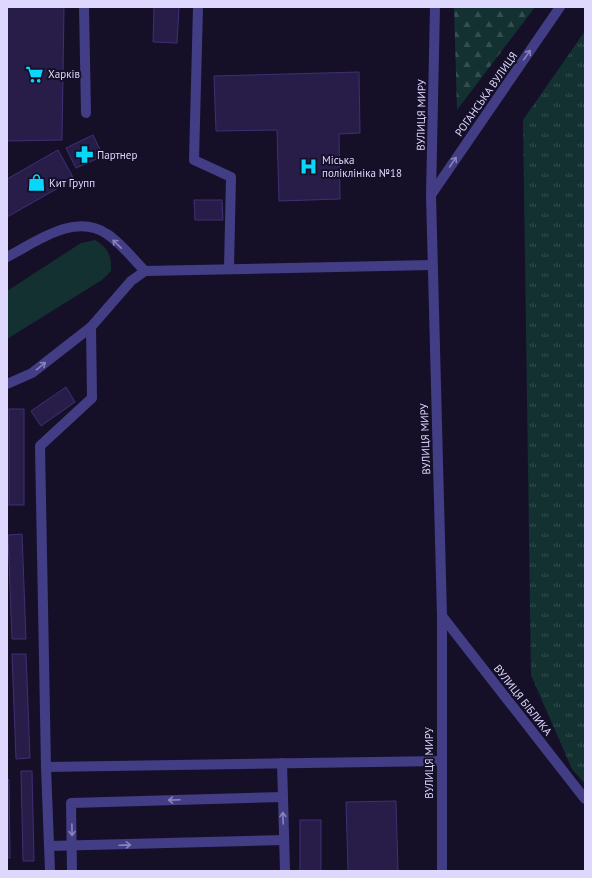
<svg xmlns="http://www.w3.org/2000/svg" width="592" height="878" font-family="'PT Sans',sans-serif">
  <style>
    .grass { fill: #133131 }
    .forest { fill: url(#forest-firs) }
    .park { fill: url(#park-tufts) }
    .building { fill: #281d48; stroke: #402f74 }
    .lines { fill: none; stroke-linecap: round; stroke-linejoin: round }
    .service { stroke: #433d85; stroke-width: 10 }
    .tertiary { stroke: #433d85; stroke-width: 10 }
    .oneway { stroke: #8983bb }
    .labels { text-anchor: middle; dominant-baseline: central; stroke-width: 4; stroke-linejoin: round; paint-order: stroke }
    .poi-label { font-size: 11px; fill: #ded8fe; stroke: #151028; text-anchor: start }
    .street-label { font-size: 11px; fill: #ded8fe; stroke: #151028 }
  </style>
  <defs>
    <pattern id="forest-firs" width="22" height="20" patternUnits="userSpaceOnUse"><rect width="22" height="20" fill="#133131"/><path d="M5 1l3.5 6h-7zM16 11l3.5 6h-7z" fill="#354e50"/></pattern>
    <pattern id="park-tufts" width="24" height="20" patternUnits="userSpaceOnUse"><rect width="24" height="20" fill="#133131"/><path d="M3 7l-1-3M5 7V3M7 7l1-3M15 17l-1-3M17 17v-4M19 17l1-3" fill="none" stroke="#354e50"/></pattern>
  </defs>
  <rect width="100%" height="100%" fill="#151028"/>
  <path class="grass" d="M95,240c13,8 17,16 16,31l-9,9 -95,59v-48l74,-48z"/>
  <path class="forest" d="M454,7h81l-78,103z"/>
  <path class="park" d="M585,31v753l-13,-15 -41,-94 -8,-555z"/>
  <g class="building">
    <path d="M7,7h57l-2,133 -55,1z"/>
    <path d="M154,7h25l-2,36 -24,-1z"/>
    <path d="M359,72l1,61 -21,1 1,65 -61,2 -2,-71 -61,1 -2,-55z"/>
    <path d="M93,135l10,21 -27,12 -10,-20z"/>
    <path d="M58,150l16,29 -67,38v-38z"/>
    <path d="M194,200h28l1,20h-28z"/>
    <path d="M66,387l9,15 -34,24 -10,-15z"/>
    <rect x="9" y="409" width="15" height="96"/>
    <path d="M22,534l4,105h-14l-4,-104z"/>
    <path d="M12,654h14l4,104 -14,1z"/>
    <path d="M21,771h11l2,90h-11z"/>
    <path d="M7,778l2,2 1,78h-3z"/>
    <path d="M396,801l2,70h-50l-2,-69z"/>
    <rect x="300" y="820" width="21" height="51"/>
  </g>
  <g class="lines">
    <g class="service">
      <path d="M84,7l2,106"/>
      <path d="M198,7l-4,153 37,17 -2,91"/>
      <path d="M7,257c29,-15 68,-45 100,-23 14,9 26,25 38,37"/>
      <path d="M7,384l25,-11 59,-46 40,-46 14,-10 287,-6"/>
      <path d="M282,763l1,34"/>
      <path d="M46,767l396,-6"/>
      <path d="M49,846l235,-6"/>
      <path d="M50,871l-4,-104 -6,-321 52,-48 -1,-71"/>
      <path d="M72,871l-1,-68 212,-6 2,74"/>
    </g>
    <g class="tertiary">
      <path d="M435,7l-4,188 11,421v255"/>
      <path d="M431,195l129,-188"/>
      <path d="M442,616l143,183"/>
    </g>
  </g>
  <defs><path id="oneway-shaft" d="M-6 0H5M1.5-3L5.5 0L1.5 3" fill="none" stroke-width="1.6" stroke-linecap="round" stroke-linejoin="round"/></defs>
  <g class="oneway">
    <use href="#oneway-shaft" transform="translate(527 55) rotate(-55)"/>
    <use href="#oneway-shaft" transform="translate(453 162) rotate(-56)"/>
    <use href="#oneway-shaft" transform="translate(117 244) rotate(-136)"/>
    <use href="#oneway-shaft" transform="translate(41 366) rotate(-39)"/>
    <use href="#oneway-shaft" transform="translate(174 800) rotate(178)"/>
    <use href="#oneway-shaft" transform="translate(283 818) rotate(-92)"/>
    <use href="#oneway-shaft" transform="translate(72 830) rotate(89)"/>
    <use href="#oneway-shaft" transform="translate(125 845) rotate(-2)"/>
  </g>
  <defs>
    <symbol id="supermarket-bare" viewBox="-9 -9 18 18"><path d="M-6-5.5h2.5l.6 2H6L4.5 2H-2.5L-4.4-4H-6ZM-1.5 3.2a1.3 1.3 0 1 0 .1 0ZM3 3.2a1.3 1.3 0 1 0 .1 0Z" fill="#08d7fa" stroke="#151028" stroke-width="2.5" paint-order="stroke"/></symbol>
    <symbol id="pharmacy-bare" viewBox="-9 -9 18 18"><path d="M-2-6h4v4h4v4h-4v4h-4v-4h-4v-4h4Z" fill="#08d7fa" stroke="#151028" stroke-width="2.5" paint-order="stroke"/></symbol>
    <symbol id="hospital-bare" viewBox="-9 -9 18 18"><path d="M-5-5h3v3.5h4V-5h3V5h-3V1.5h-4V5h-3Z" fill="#08d7fa" stroke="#151028" stroke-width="2.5" paint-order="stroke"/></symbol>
    <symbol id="shop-bare" viewBox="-9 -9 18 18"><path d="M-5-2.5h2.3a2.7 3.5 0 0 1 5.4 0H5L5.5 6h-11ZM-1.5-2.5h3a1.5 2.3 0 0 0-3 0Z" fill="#08d7fa" stroke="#151028" stroke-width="2.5" paint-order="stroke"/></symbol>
  </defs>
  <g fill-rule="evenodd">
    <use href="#supermarket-bare" x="22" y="62" width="25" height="25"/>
    <use href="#pharmacy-bare" x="72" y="142" width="25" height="25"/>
    <use href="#hospital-bare" x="296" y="154" width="25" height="25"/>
    <use href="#shop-bare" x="24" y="170" width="25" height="25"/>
  </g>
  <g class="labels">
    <g class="poi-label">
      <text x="48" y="74">Харків</text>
      <text x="97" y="155">Партнер</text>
      <text x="322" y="160">Міська<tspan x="322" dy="13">поліклініка №18</tspan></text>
      <text x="49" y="183">Кит Групп</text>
    </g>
    <g class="street-label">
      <text transform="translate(486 94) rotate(-55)">РОГАНСЬКА ВУЛИЦЯ</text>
      <text transform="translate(421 115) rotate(-89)">ВУЛИЦЯ МИРУ</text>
      <text transform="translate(425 439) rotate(-92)">ВУЛИЦЯ МИРУ</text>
      <text transform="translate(523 700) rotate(52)">ВУЛИЦЯ БІБЛИКА</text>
      <text transform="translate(429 763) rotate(-90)">ВУЛИЦЯ МИРУ</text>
    </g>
  </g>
  <rect width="592" height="878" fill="none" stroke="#ded8fe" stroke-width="16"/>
</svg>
